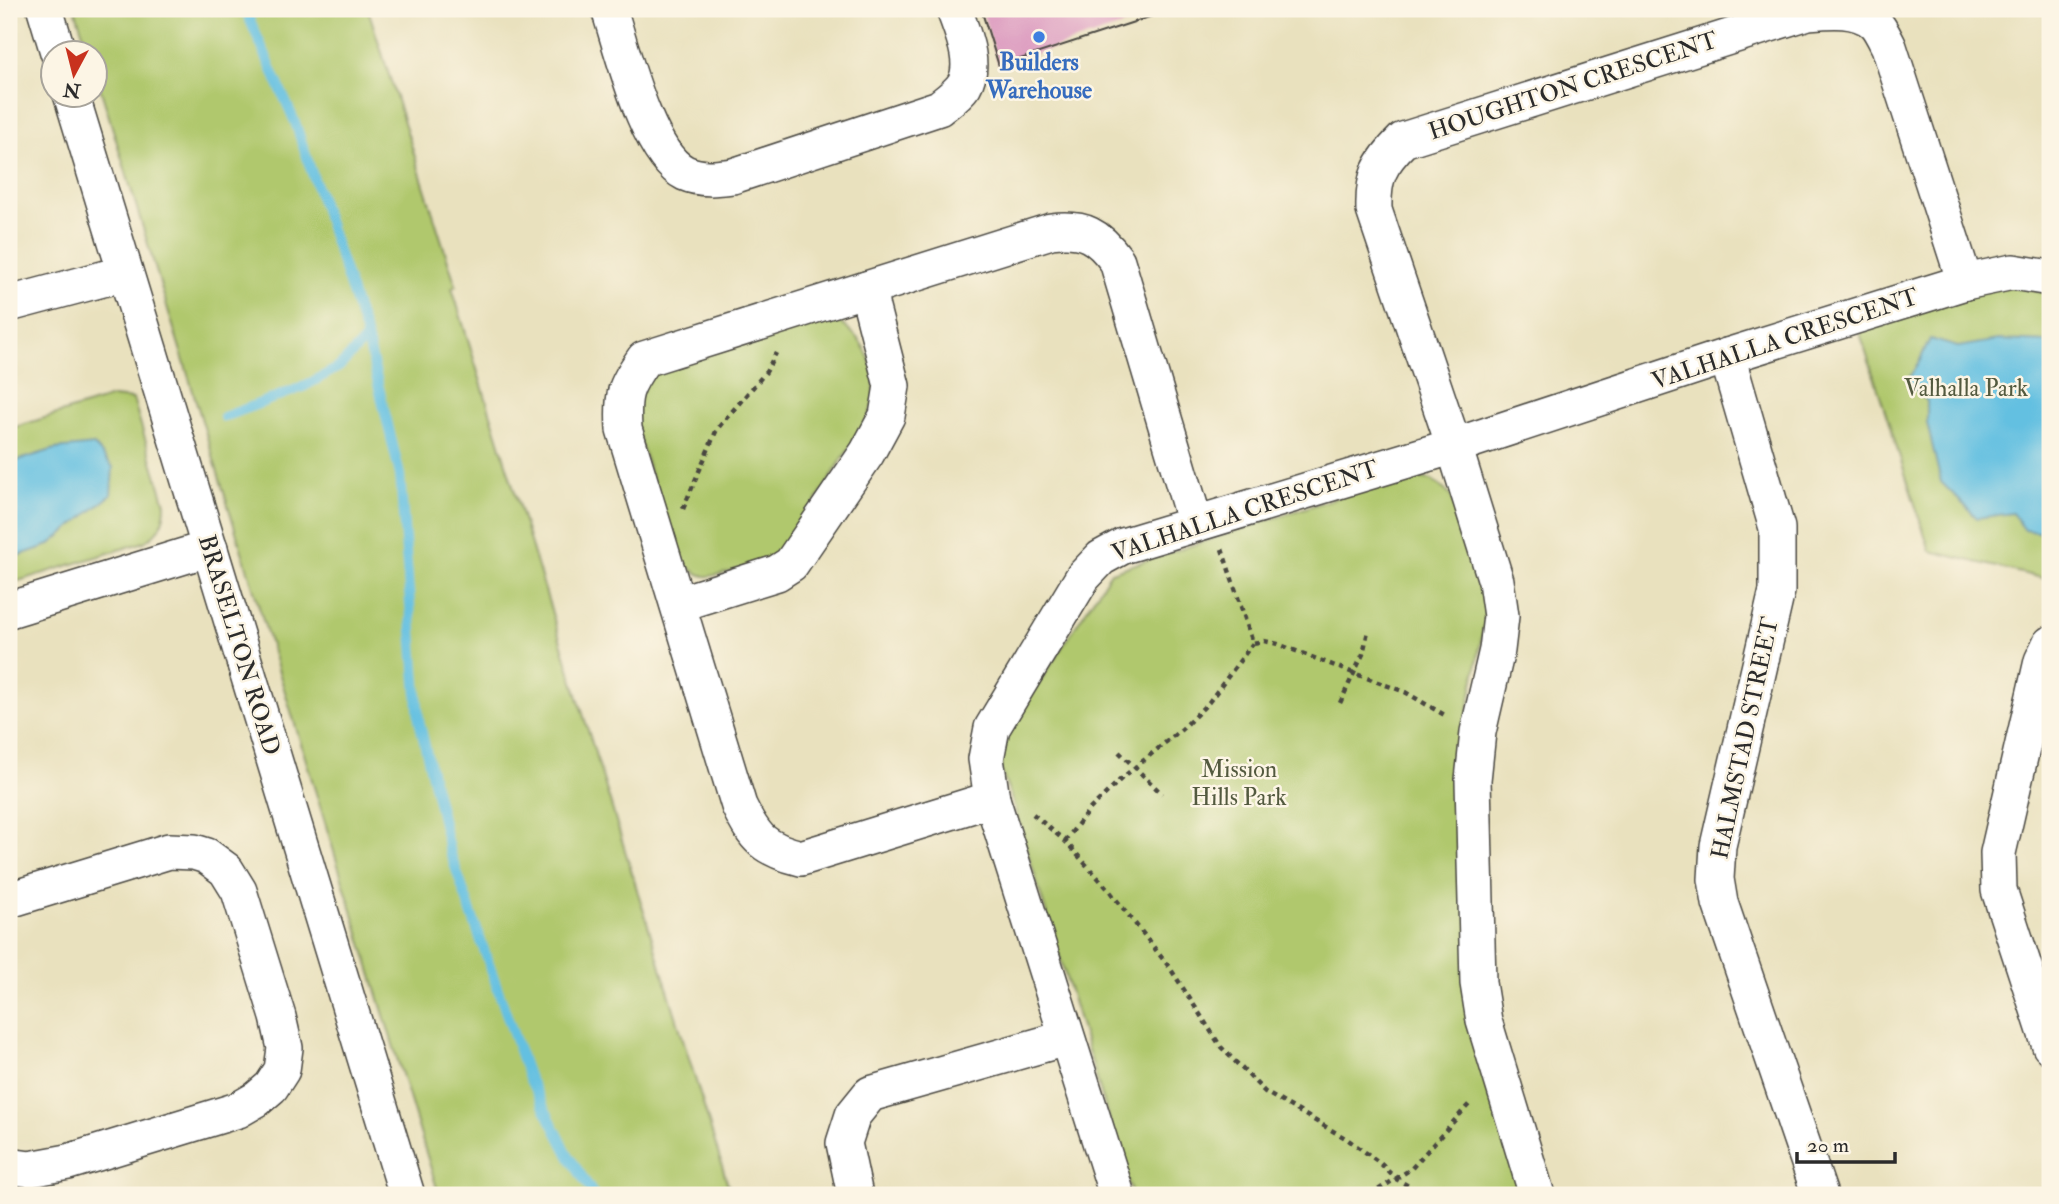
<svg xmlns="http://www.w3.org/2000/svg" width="2059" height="1204" font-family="'IM FELL Double Pica',serif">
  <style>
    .green { fill: #b0c86d; stroke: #6e7a4c; stroke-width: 2 }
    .water { fill: #63c0e1; stroke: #477686; stroke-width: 2 }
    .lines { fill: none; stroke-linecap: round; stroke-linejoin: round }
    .stream { stroke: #63c0e1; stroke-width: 10 }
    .building { fill: #da95bd }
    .minor-casing { stroke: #484641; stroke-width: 38 }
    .path { stroke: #484641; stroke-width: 4.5; stroke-dasharray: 5 5; stroke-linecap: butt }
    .minor { stroke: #fff; stroke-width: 35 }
    .shop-dot { fill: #3f7fe0; stroke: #fcf5e5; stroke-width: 2.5 }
    .labels { text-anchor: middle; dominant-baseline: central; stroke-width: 5; stroke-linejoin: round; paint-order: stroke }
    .shop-label { font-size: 24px; font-weight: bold; fill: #366cbe; stroke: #fcf5e5 }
    .street-label { font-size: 24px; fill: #2b2b2b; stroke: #fcf5e5 }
    .park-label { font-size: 24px; fill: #535a3f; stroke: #fcf5e5 }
  </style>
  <rect width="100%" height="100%" fill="#fcf5e5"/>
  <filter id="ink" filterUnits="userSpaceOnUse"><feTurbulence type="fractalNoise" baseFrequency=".0143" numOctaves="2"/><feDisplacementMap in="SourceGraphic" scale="14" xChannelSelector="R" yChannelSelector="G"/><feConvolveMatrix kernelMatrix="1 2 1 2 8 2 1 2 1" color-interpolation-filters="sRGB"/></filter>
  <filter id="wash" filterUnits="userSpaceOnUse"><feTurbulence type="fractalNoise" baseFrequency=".00686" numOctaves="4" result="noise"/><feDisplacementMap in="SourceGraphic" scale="28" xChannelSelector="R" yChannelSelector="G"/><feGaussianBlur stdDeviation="1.57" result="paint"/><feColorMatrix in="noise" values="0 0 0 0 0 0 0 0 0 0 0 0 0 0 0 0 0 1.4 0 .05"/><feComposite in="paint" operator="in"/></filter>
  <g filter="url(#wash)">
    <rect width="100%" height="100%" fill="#e9e1be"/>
    <g class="green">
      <path d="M75,9h293l88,277 -4,2 279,907h-292l-344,-1124 -1,-19h-5z"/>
      <path d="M2005,284l45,10v286l-120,-29 -71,-221z"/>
      <path d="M829,318c38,14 55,60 40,97 -6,16 -19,32 -28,46 -20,32 -39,65 -61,96 -14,4 -64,21 -75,19 -13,-3 -22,-13 -30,-23l-42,-135 7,-36 22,-16z"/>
      <path d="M112,397l21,2 32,105c0,18 -6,29 -21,38l-135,42v-155z"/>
      <path d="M1409,476l23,4 19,15 37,108 -28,151 63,441h-391l-120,-395 -11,-29v-30l110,-169 285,-94z"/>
    </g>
    <g class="water">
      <path d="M1930,339l28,8 40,-7 52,2v192l-25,-4 -13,-17 -35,5 -36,-36 -14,-59v-22l-20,-20 12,-19z"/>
      <path d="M94,445l19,22 -2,28 -62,50 -40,14v-96l46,-14z"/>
    </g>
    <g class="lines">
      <g class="stream">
        <path d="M245,9l50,113 72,216 33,137 19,245 30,129 79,227 42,82 24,37"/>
        <path d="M224,417l81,-31 34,-19 28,-29"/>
      </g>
    </g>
    <g id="blocks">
      <path class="building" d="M981,9h193l-175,57z"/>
    </g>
  </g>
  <g filter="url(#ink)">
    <use href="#blocks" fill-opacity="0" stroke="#484641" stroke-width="2"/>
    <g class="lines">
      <defs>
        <g id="minor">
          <path d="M45,9l13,43"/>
          <path d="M609,9c13,40 38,146 76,164 16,7 32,5 48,3l206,-68c9,-7 19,-14 25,-23 13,-22 -3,-55 -10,-76"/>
          <path d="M71,94l336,1101"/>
          <path d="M9,304l116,-31"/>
          <path d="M1727,356l50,172v63l-59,255 -2,33 4,24 100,292"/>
          <path d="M678,604l99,-31 14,-9 76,-111 20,-37 5,-30 -25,-97"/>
          <path d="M9,610l201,-62"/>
          <path d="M2050,644l-8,17 -44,192 1,37 51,156"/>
          <path d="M992,799l-191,59c-37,-9 -46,-19 -62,-52l-115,-377c-2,-34 0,-42 20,-70l407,-128c33,-4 47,4 66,30l78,262"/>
          <path d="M9,900l160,-49 25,1 13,4 19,14 13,21 39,126 7,31 -3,22 -11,17 -14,12 -19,11 -170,52 -38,7 -21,-3"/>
          <path d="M855,1195l-11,-52 9,-28 17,-21 196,-56"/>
          <path d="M1117,1195l-125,-396 -6,-40 6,-31 91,-151 18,-19 22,-12 331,-100 273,-90 238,-74 48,-10 37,6"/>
          <path d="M1537,1195l-53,-174 -6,-38 -5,-203 5,-48 19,-82 4,-34 -5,-35 -42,-135 -80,-236c-1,-33 5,-46 29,-70l405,-128c22,-2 48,-5 66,10 6,6 11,17 15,25l76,235"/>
        </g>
      </defs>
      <use href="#minor" class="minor-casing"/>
      <g class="path">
        <path d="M683,509l34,-80 49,-57 10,-19"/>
        <path d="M1222,549l31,94 11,-2 14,3 78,30 49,18 43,25"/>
        <path d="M1340,703l23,-49 5,-23"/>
        <path d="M1119,752l43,42"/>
        <path d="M1033,814l32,27 43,48 62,79 51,79 44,45 82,47 32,23 17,17 29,16"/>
        <path d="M1065,841l24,-31 33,-32 60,-49 27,-27 44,-59"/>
        <path d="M1370,1195l41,-26 61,-68"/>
      </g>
      <use href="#minor" class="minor"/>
    </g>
  </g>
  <circle class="shop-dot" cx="1039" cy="37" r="7"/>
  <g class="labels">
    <g class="shop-label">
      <text x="1039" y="62">Builders<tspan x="1039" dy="28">Warehouse</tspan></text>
    </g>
    <g class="street-label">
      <text transform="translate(1573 86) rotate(-18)">HOUGHTON CRESCENT</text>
      <text transform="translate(1785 339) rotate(-18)">VALHALLA CRESCENT</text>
      <text transform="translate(1245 511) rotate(-18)">VALHALLA CRESCENT</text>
      <text transform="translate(239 645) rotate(73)">BRASELTON ROAD</text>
      <text transform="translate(1745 738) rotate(-78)">HALMSTAD STREET</text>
    </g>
    <g class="park-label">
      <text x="1966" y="388">Valhalla Park</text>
      <text x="1239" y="769">Mission<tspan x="1239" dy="28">Hills Park</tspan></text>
    </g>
  </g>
  <rect width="2059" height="1204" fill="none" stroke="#fcf5e5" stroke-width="35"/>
  <g transform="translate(74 74) rotate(187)"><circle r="33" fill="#fcf5e5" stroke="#a8a49b" stroke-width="2"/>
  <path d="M0-5L12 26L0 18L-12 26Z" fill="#c8321e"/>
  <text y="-10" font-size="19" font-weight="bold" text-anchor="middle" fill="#2b2b2b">N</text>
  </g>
  <path d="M1797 1152v10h98v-10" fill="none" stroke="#2b2b2b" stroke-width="3.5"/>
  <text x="1807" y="1152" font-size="21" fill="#2b2b2b" stroke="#fcf5e5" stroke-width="5" paint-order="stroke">20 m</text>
</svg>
